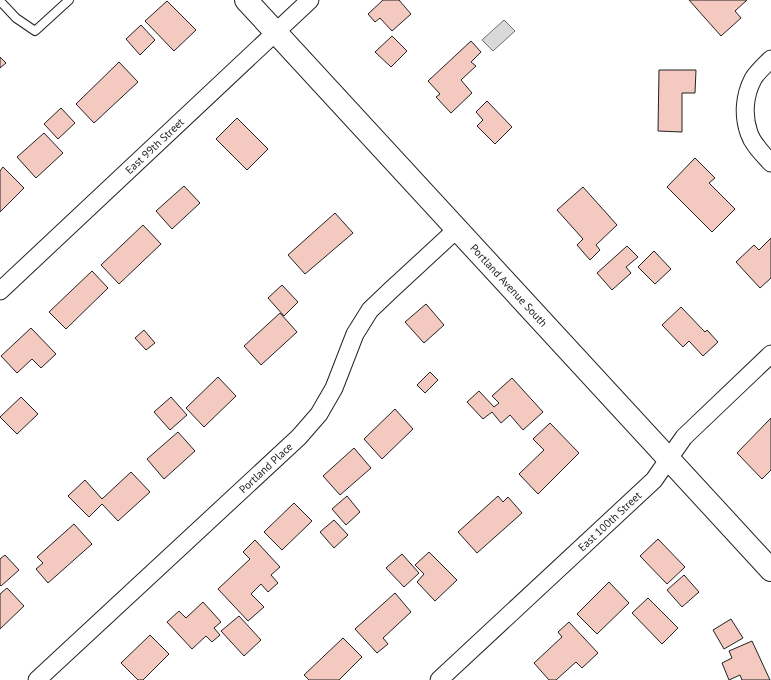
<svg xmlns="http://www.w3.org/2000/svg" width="771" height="680" font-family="'PT Sans',sans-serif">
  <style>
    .water { fill: #d9d9d9; stroke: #6f6f6f }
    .building { fill: #f3c9c0; stroke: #222 }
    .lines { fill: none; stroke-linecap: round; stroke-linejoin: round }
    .lane-casing { stroke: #222; stroke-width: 10 }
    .street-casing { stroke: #222; stroke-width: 19 }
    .secondary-casing { stroke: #222; stroke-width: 24 }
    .lane { stroke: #fff; stroke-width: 8 }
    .street { stroke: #fff; stroke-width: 17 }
    .secondary { stroke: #fff; stroke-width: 22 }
    .labels { text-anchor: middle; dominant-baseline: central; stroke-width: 3; stroke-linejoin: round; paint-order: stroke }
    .street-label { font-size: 11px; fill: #222; stroke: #fff }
  </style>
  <rect width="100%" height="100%" fill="#fff"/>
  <path class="water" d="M504,20l11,11 -22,20 -11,-11z"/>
  <g class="building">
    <path d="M383,0h16l12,14 -19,17 -12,-13 -5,4 -7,-8z"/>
    <path d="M689,0h58l-12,11 6,7 -20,18z"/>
    <path d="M167,1l29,29 -22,21 -29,-30z"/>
    <path d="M141,25l14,15 -15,15 -14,-16z"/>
    <path d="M392,36l15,15 -16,16 -16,-15z"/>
    <path d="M471,41l10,11 -10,10 5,4 -15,14 11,13 -21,20 -15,-16 4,-3 -12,-13z"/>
    <path d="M0,57l6,6 -6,5z"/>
    <path d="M119,62l19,20 -44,41 -18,-19z"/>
    <path d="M659,70h37l-1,23h-13v39l-24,-1z"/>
    <path d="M487,101l25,26 -17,17 -18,-18 6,-6 -7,-8z"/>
    <path d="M61,108l14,15 -17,16 -14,-15z"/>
    <path d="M237,118l31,31 -21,21 -31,-31z"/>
    <path d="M44,133l19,20 -27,25 -19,-21z"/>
    <path d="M695,158l20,20 -6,5 26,26 -23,23 -45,-45z"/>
    <path d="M3,167l21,21 -24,24v-41z"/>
    <path d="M184,186l16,17 -28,26 -16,-18z"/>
    <path d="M583,187l34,38 -21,20 4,5 -10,10 -13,-15 6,-6 -26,-29z"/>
    <path d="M335,213l18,20 -48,41 -17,-19z"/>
    <path d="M143,225l18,19 -42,40 -18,-19z"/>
    <path d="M771,238v40l-11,10 -24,-26 18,-17 5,5z"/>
    <path d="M627,246l11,11 -12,10 5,6 -19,17 -15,-17z"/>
    <path d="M654,251l17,18 -16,15 -17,-17z"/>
    <path d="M92,271l16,17 -42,41 -17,-17z"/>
    <path d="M282,285l16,17 -14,14 -16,-18z"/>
    <path d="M426,304l18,21 -20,18 -19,-21z"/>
    <path d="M681,307l24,25 2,-2 11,12 -15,14 -14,-15 -6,6 -21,-22z"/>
    <path d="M280,313l17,19 -36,33 -17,-19z"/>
    <path d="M31,328l25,26 -15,14 -9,-9 -15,14 -16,-17z"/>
    <path d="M144,330l11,13 -9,7 -11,-12z"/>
    <path d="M430,372l8,8 -13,13 -8,-8z"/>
    <path d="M218,377l18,19 -32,31 -18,-19z"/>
    <path d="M512,378l31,34 -20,18 -13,-15 -9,8 -9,-11 -9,7 -16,-17 12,-11 15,16 5,-4 -7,-7z"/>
    <path d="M21,397l17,17 -21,20 -17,-17z"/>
    <path d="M171,397l16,18 -17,15 -16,-18z"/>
    <path d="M395,409l18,20 -31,30 -18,-20z"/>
    <path d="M771,418v52l-9,9 -25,-26z"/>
    <path d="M550,423l29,30 -41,41 -19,-20 25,-24 -11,-11z"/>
    <path d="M178,432l17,19 -31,28 -17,-20z"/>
    <path d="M354,448l17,20 -31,27 -17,-19z"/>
    <path d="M131,472l19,20 -32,29 -16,-17 -13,13 -21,-21 17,-16 17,19z"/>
    <path d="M347,496l13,16 -14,13 -14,-16z"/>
    <path d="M498,496l5,6 5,-5 14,16 -45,40 -19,-21z"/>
    <path d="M294,503l18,18 -30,29 -18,-18z"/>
    <path d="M334,520l14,15 -14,13 -14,-16z"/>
    <path d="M74,524l18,20 -44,39 -12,-14 7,-6 -6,-6z"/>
    <path d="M658,539l27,28 -18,17 -27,-28z"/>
    <path d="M255,540l25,27 -9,8 7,8 -10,9 -7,-8 -10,10 13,13 -16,14 -30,-32 32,-30 -7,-7z"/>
    <path d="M429,552l28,28 -22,21 -18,-19 7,-8 -9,-9z"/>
    <path d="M402,554l17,19 -15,14 -18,-19z"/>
    <path d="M5,555l14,15 -18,16 -1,-1v-26z"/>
    <path d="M684,575l15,17 -17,15 -15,-17z"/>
    <path d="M609,582l20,21 -32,31 -20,-20z"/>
    <path d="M7,588l17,18 -24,23v-35z"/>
    <path d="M395,593l16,19 -28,26 5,6 -11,9 -22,-24z"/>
    <path d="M648,598l30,30 -16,16 -30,-31z"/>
    <path d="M203,602l18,20 -7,6 6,7 -8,7 -6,-6 -14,13 -25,-27 12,-11 7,7z"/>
    <path d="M239,616l22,24 -17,16 -23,-25z"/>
    <path d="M731,619l12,19 -19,11 -11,-19z"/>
    <path d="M569,622l29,31 -16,15 -6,-6 -20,18h-7l-15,-17 28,-26 -4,-5z"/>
    <path d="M150,635l19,19 -26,26h-5l-17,-17z"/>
    <path d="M343,638l19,19 -23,23h-30l-5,-5z"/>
    <path d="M752,641l18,39h-28l-2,-5 -11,5 -7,-17 10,-5 -3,-7z"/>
  </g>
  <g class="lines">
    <defs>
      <path id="lane" d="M0,1l16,17 19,13 34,-31"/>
      <g id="street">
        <path d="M771,59c-6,6 -14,13 -18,20 -9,17 -10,37 -4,54 4,12 14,21 22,30"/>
        <path id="s1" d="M0,291l310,-291"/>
        <path id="s2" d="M37,680l262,-243 20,-23 15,-26 21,-54 15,-24 21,-20 66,-61"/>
        <path id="s3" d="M439,680l215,-200 30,-43 87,-83"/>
      </g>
      <g id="secondary">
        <path id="s4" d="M246,0l525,570"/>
      </g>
    </defs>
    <use href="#lane" class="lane-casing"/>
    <use href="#street" class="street-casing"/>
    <use href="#secondary" class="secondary-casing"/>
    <use href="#lane" class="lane"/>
    <use href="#street" class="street"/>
    <use href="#secondary" class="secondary"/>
  </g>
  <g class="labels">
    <g class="street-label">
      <text stroke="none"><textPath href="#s1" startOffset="212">East 99th Street</textPath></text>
      <text stroke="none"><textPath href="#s4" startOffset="388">Portland Avenue South</textPath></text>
      <text stroke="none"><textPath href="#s2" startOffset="312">Portland Place</textPath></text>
      <text stroke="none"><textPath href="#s3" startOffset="233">East 100th Street</textPath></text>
    </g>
  </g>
</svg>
